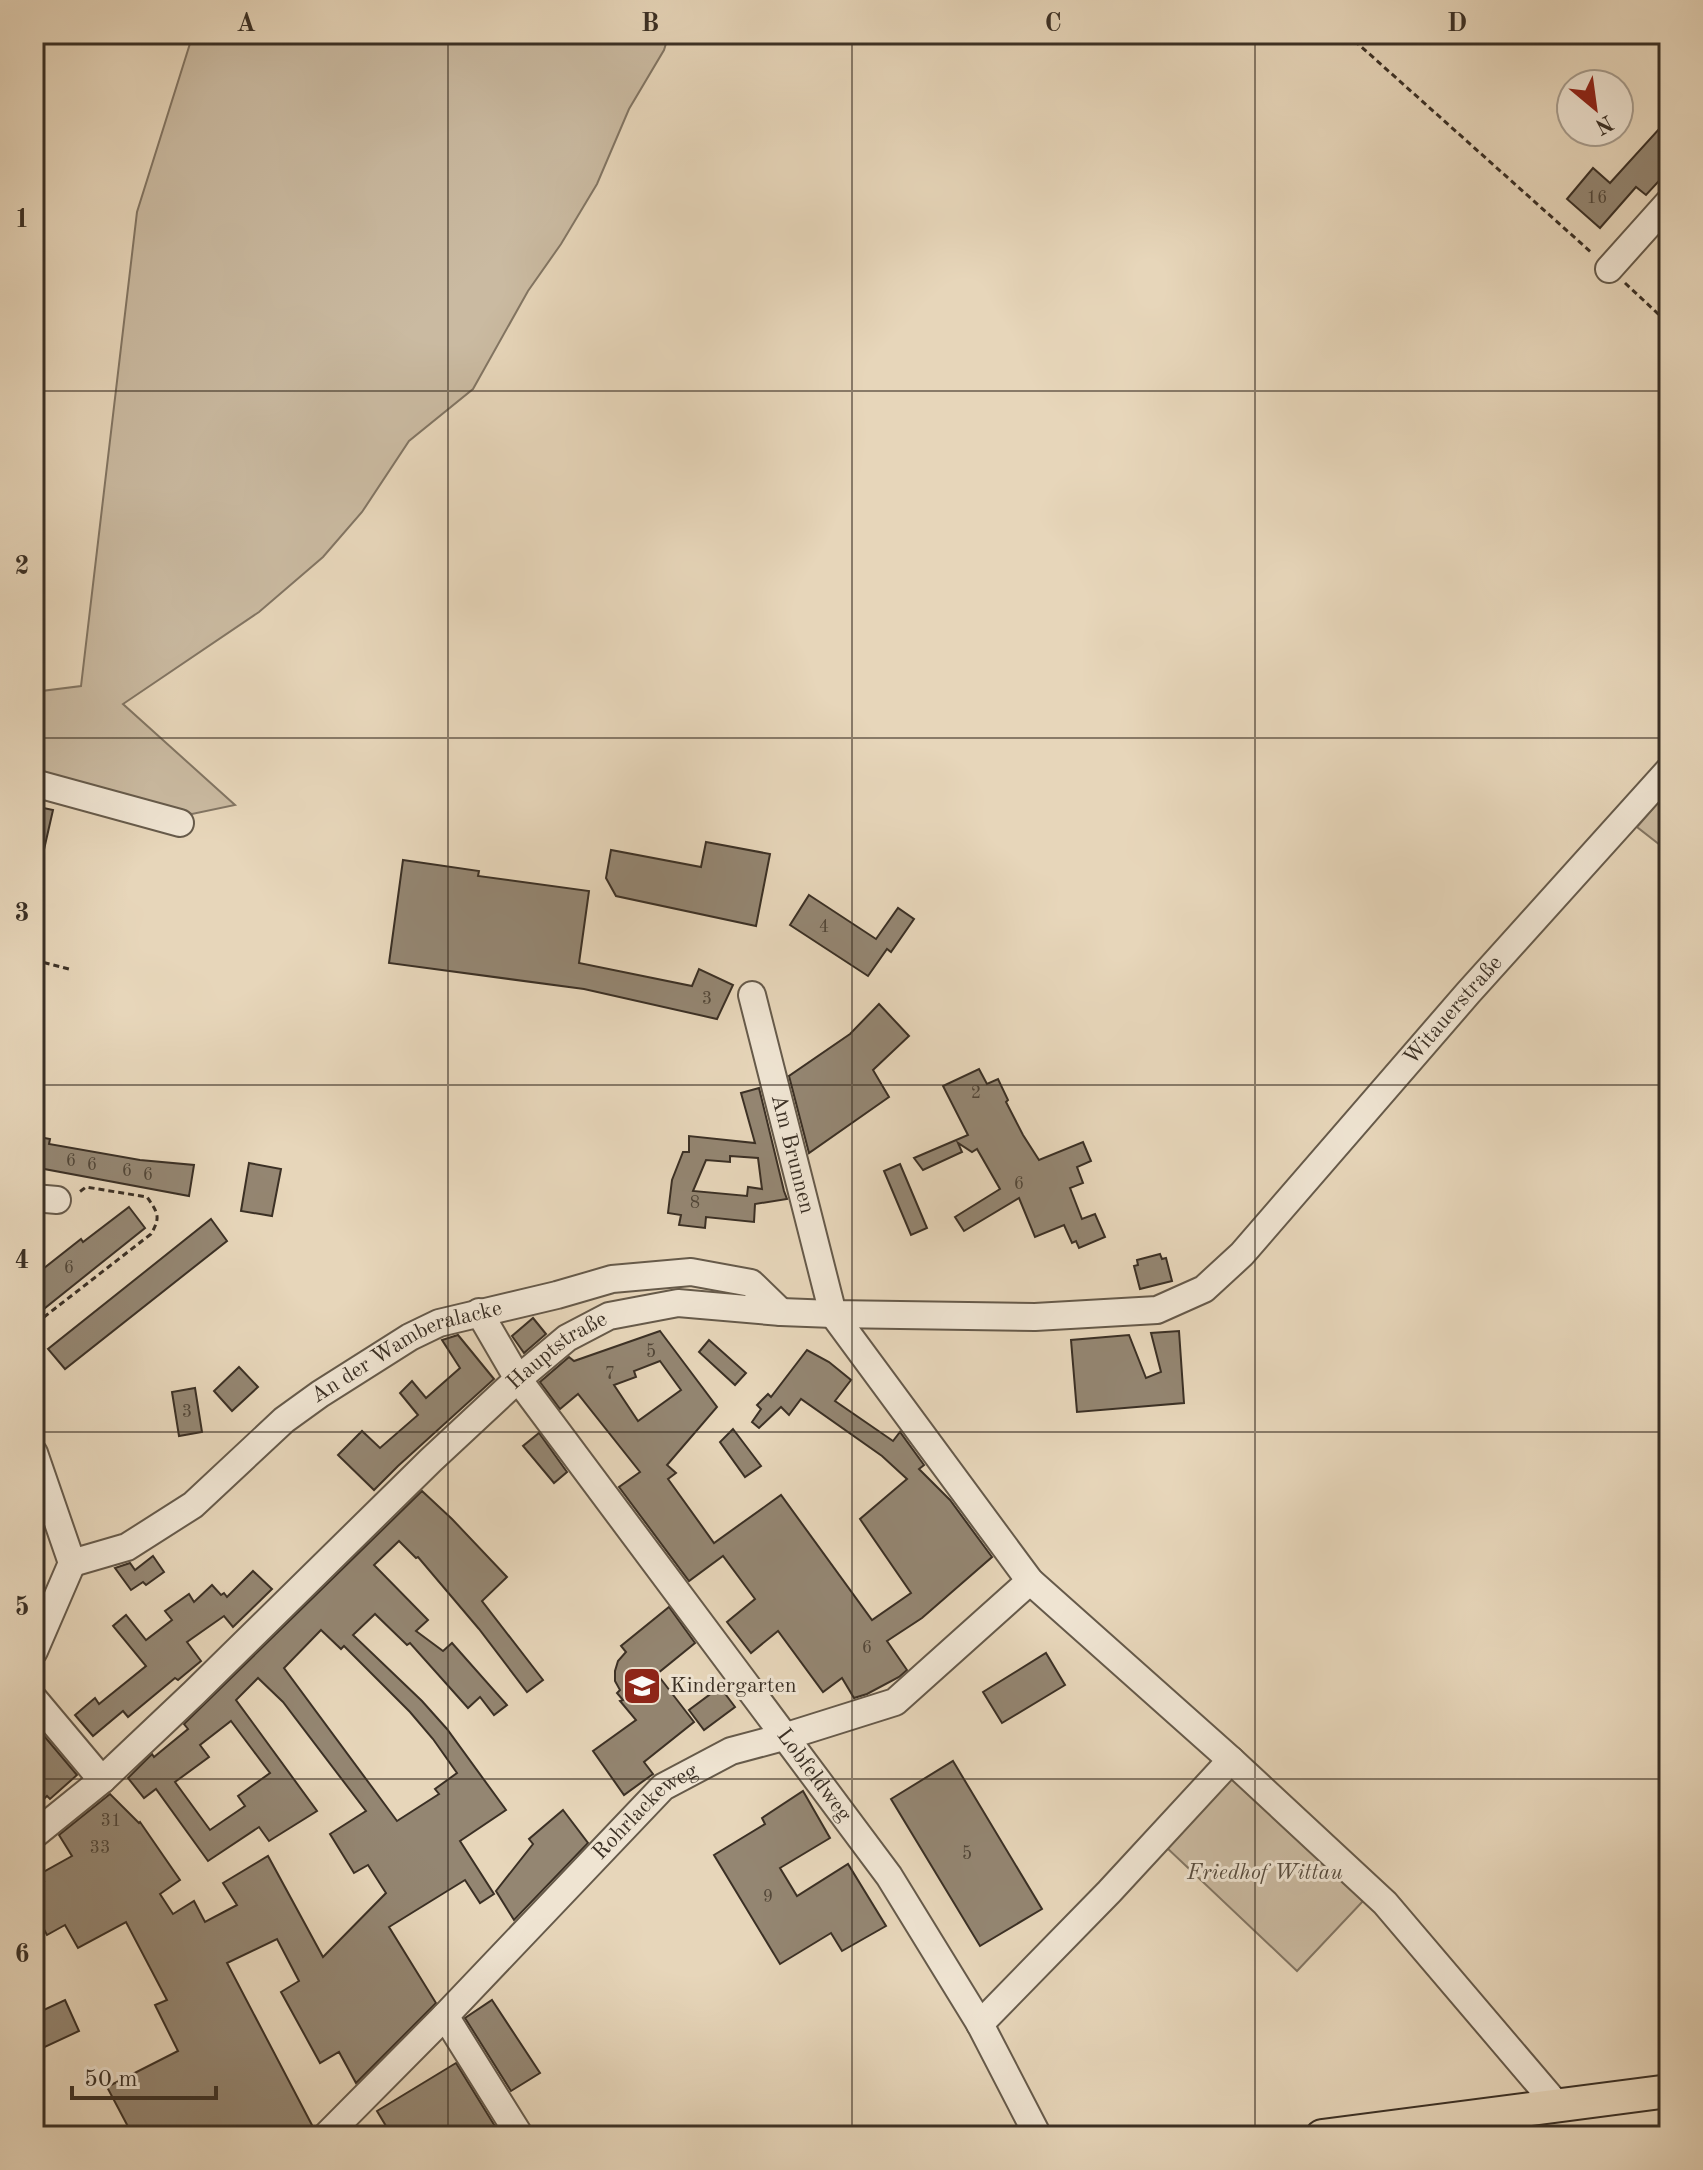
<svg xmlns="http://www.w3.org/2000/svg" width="1703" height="2170" font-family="'Old Standard TT',serif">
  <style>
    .green { fill: #cabaa1; stroke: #827563; stroke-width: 2 }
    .building { fill: #948672; stroke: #3b3025; stroke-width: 2; fill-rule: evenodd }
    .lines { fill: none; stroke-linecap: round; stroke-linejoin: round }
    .minor-casing { stroke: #665a4a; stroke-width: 30 }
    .major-casing { stroke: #3b3025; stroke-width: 36 }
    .path { stroke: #3b3025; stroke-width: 3; stroke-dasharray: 6 4; stroke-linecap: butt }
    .minor { stroke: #efe4d2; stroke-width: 26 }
    .major { stroke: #e7d6ba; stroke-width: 32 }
    .grid { fill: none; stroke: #3b3025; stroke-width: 2; stroke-opacity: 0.55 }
    .labels { text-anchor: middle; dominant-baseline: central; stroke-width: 6; stroke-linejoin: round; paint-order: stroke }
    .number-label { font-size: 18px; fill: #514638 }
    .street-label { font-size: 22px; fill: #3b3025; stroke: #efe4d2 }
    .poi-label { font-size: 22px; fill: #3b3025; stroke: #efe4d2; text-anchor: start }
    .park-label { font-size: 22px; font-style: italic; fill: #584c3e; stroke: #efe4d2 }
    .neatline { fill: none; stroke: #3b3025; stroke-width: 3 }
    .grid-label { font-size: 26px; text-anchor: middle; font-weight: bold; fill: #3b3025 }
  </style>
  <rect width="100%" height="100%" fill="#e7d6ba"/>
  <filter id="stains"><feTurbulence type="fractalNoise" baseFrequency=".0025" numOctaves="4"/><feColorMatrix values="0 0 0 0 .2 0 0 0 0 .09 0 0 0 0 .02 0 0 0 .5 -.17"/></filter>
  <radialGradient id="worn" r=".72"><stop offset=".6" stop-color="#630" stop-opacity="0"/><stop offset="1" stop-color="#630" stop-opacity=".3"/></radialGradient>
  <g class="green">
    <path d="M193,34h476l-5,16 -35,59 -32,75 -36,60 -33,47 -55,98 -64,52 -47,71 -39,45 -64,55 -136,92 112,101 -43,9 -158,-42v-80l47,-6 56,-474z"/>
    <path d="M1669,790v62l-32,-25z"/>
    <path d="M1234,1776l130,124 -67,71 -131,-124z"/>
  </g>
  <g class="building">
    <path d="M1669,118v52l-23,25 -10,-8 -36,41 -33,-29 26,-31 17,15z"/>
    <path d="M34,806l19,4 -13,57 -6,-1z"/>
    <path d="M706,842l64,12 -14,72 -140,-30 -10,-18 5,-28 90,17z"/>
    <path d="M403,860l76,11 -1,5 111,15 -10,72 113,23 7,-17 34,16 -16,34 -133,-30 -195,-26z"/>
    <path d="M809,895l67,44 22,-31 16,11 -23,33 -4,-3 -19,27 -78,-51z"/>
    <path d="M879,1004l30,32 -36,34 16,27 -80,56 -20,-77 61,-42z"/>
    <path d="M979,1069l8,15 11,-5 10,21 -2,2 17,33 16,25 44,-18 8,19 -14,6 6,16 -13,5 12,31 13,-5 10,23 -26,11 -3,-7 -4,2 -8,-18 -29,12 -16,-39 -55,33 -9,-14 45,-28 -23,-40 -5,3 -14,-9 4,9 -39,18 -9,-12 54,-23 -25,-49z"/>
    <path d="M759,1088l25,103 3,8 -32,5 -1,18 -48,-5 -1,11 -26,-3 2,-10 -13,-2 4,-33 11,-28h6v-16l66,7 -14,-50zM730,1156l28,2 4,31 -14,-2 -1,9 -54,-5 13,-31 24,2z"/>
    <path d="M34,1136l16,3 -1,5 91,16 54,5 -5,31 -145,-27 -2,12 -8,-1z"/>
    <path d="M249,1163l32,6 -9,47 -31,-5z"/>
    <path d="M900,1164l27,64 -16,7 -27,-64z"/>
    <path d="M129,1207l16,21 -100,80 -11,-14v-18l47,-37 2,3z"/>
    <path d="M211,1219l16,22 -162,128 -17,-20z"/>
    <path d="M1160,1254l2,5 4,-1 6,23 -32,8 -6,-23 4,-1 -1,-5z"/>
    <path d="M533,1318l13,16 -22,19 -12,-17z"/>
    <path d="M660,1331l57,76 -50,58 9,8 -8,6 46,64 67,-48 91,125 39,-27 -51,-74 47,-40 -25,-23 -81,-57 -12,16 -8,-8 -22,21 -7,-6 9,-13 -4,-4 11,-11 3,3 36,-47 22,12 22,18 -16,21 58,40 7,-9 24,33 -5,4 31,31 42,57 -70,61 -35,23 20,29 -8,7 -32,17 -13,4 -12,-20 -19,14 -45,-61 -27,22 -24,-31 28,-23 -32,-43 -34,25 -70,-94 21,-15 -62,-78 -18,15 -20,-27 29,-25 5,4zM660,1361l21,29 -43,31 -24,-36 22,-8 -2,-6z"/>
    <path d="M1179,1331l5,72 -107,9 -6,-72 58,-5 17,43 15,-6 -10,-39z"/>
    <path d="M458,1335l36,44 -96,87 -24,24 -36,-35 24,-24 18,17 38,-33 -18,-22 12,-12 14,17 34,-30 -18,-28z"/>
    <path d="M709,1340l37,33 -11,12 -36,-33z"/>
    <path d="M239,1367l19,20 -26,24 -18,-20z"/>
    <path d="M195,1388l7,44 -23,4 -7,-44z"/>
    <path d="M733,1429l28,37 -16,11 -25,-35z"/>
    <path d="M539,1433l28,39 -13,11 -31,-37z"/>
    <path d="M422,1491l30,28 55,58 -25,24 61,79 -16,12 -48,-63 -61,-72 -2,1 -17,-17 -25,24 54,55 -12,11 27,20 9,-8 55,62 -13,10 -14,-18 -12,11 -58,-65 -3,2 -32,-31 -22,21 69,66 25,28 59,81 -46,31 34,53 -14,9 -15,-23 -76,47 47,76 -80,80 -17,-31 -19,11 -39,-71 18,-11 -22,-42 -50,24 86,164 -6,9h-174l-26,-49 71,-36 -23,-46 12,-5 -41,-78 -48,26 -13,-23 -18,10 -13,-24v-25l10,-5 -4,-7 32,-18 -13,-21 51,-41 29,29 1,-1 40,58 -20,14 13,20 21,-13 11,21 32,-17 -14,-22 45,-27 55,101 63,-64 -18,-28 -14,8 -24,-39 36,-23 -83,-109 -25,-24 -22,22 81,111 -48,30 -10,-14 -51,34 -52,-72 -12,9 -16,-20 24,-24 2,3 34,-28 -4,-5zM321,1630l20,19 3,-3 66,66 23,27 24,34 -22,16 4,5 -42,27 -113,-153zM231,1721l39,52 -32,23 7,10 -35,24 -35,-48 34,-25 -9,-12z"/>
    <path d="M153,1556l11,16 -18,13 -3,-3 -12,8 -16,-22 15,-5 5,7z"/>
    <path d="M253,1571l19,18 -39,38 -9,-11 -37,26 14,19 -23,19 -3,-2 -47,39 -5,-6 -30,25 -18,-21 20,-17 4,6 47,-38 -33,-40 13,-11 20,25 26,-20 -7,-9 24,-17 5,8 18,-17 9,10 3,-2 3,4z"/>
    <path d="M669,1607l26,36 -38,31 37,48 -50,40 9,12 -29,21 -31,-44 43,-31 -16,-19 3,-1 -6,-7 3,-3 -5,-9v-10l3,-10 8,-9 -5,-6z"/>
    <path d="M1046,1653l19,32 -63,38 -19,-31z"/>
    <path d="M720,1687l15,20 -31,23 -15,-20z"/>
    <path d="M34,1724l43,51 -27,24 -3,-3 -13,12z"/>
    <path d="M953,1761l89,148 -62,37 -89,-147z"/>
    <path d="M803,1791l27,47 -50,30 17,28 51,-32 38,62 -44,25 -11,-18 -51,31 -66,-109 51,-31 -3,-6z"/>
    <path d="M563,1810l25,33 -74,77 -18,-29 37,-47 -4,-5z"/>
    <path d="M65,2000l14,31 -45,21v-23l6,-3 -5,-12z"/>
    <path d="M492,2000l48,73 -29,18 -46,-73z"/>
    <path d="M456,2063l45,73h-109l-15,-25z"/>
  </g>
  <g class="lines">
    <defs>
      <g id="minor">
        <path d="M1609,269l60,-67"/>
        <path d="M34,783l146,40"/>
        <path id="s1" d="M752,995l81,319 197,267 201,179 154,143 172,202"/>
        <path d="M34,1198l23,2"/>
        <path id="s2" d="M479,1312l39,67 371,497 91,148 58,112"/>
        <path d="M34,1453l38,110 -38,88"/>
        <path id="s3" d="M72,1563l55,-16 66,-42 91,-85 36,-26 90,-57 29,-14 118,-28 55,-16 79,-7 60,11 30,29"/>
        <path d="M34,1699l68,81"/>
        <path id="s4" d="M34,1835l68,-55 92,-87 237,-233 87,-81 49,-41 42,-22 69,-13 103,9 52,2 202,3 122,-7 47,-21 38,-35 226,-261 201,-223"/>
        <path d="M445,2016l75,120"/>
        <path d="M980,2024l129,-132 122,-132"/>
        <path id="s5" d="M326,2136l119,-120 218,-229 68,-36 56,-15 108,-34 135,-121"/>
      </g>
      <path id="major" d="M1322,2136l347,-45"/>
    </defs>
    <use href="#minor" class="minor-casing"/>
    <use href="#major" class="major-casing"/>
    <g class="path">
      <path d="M1347,34l245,219"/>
      <path d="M1625,283l44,41"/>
      <path d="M34,960l35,9"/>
      <path d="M34,1320l10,-3 107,-83c10,-17 7,-21 -4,-37l-61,-10 -8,6"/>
    </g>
    <use href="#minor" class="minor"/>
    <use href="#major" class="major"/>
  </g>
  <path class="grid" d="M448,34v2102M852,34v2102M1255,34v2102M34,391h1635M34,738h1635M34,1085h1635M34,1432h1635M34,1779h1635"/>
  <defs>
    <symbol id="school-square" viewBox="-11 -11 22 22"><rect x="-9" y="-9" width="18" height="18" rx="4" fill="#8f2418" stroke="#efe4d2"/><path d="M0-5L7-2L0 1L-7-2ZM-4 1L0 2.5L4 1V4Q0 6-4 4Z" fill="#fff"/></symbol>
  </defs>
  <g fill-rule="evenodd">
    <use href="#school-square" x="620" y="1664" width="44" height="44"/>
  </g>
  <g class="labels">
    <g class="number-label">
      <text x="1597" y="198">16</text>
      <text x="824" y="927">4</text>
      <text x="707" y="999">3</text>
      <text x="976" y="1093">2</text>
      <text x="71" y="1161">6</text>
      <text x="92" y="1165">6</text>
      <text x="127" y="1171">6</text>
      <text x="148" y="1175">6</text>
      <text x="1019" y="1184">6</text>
      <text x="695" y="1203">8</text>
      <text x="69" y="1268">6</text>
      <text x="651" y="1352">5</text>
      <text x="610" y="1374">7</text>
      <text x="187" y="1412">3</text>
      <text x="867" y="1648">6</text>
      <text x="111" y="1821">31</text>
      <text x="100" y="1848">33</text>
      <text x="967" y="1854">5</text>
      <text x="768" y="1897">9</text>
    </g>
    <g class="street-label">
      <text stroke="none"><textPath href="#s4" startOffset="1752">Witauerstraße</textPath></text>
      <text stroke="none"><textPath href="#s1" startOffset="164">Am Brunnen</textPath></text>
      <text stroke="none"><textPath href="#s4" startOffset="714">Hauptstraße</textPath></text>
      <text stroke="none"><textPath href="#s3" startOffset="402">An der Wamberalacke</textPath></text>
      <text stroke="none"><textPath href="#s2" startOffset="572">Lobfeldweg</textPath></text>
      <text stroke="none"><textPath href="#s5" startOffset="456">Rohrlackeweg</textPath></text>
    </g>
    <g class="poi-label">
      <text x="670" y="1686">Kindergarten</text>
    </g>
    <g class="park-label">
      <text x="1265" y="1873">Friedhof Wittau</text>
    </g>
  </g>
  <rect width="1703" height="2170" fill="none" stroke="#e7d6ba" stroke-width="88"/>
  <g transform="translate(1595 108) rotate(151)"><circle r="38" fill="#efe4d2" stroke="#a79c8d" stroke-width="2"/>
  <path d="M0-6L14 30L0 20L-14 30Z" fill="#8f2418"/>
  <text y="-12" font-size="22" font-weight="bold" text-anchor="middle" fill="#3b3025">N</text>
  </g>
  <path d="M72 2086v12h144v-12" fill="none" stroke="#3b3025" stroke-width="4"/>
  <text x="84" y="2086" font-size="24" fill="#3b3025" stroke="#efe4d2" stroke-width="6" paint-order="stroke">50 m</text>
  <rect x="44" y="44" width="1615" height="2082" class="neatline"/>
  <g class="grid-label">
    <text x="246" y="31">A</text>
    <text x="650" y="31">B</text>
    <text x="1053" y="31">C</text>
    <text x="1457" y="31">D</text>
    <text x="22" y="227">1</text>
    <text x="22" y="574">2</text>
    <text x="22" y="921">3</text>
    <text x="22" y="1268">4</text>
    <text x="22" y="1615">5</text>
    <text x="22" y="1962">6</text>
  </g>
  <rect width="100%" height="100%" filter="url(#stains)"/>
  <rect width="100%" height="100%" fill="url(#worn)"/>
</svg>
